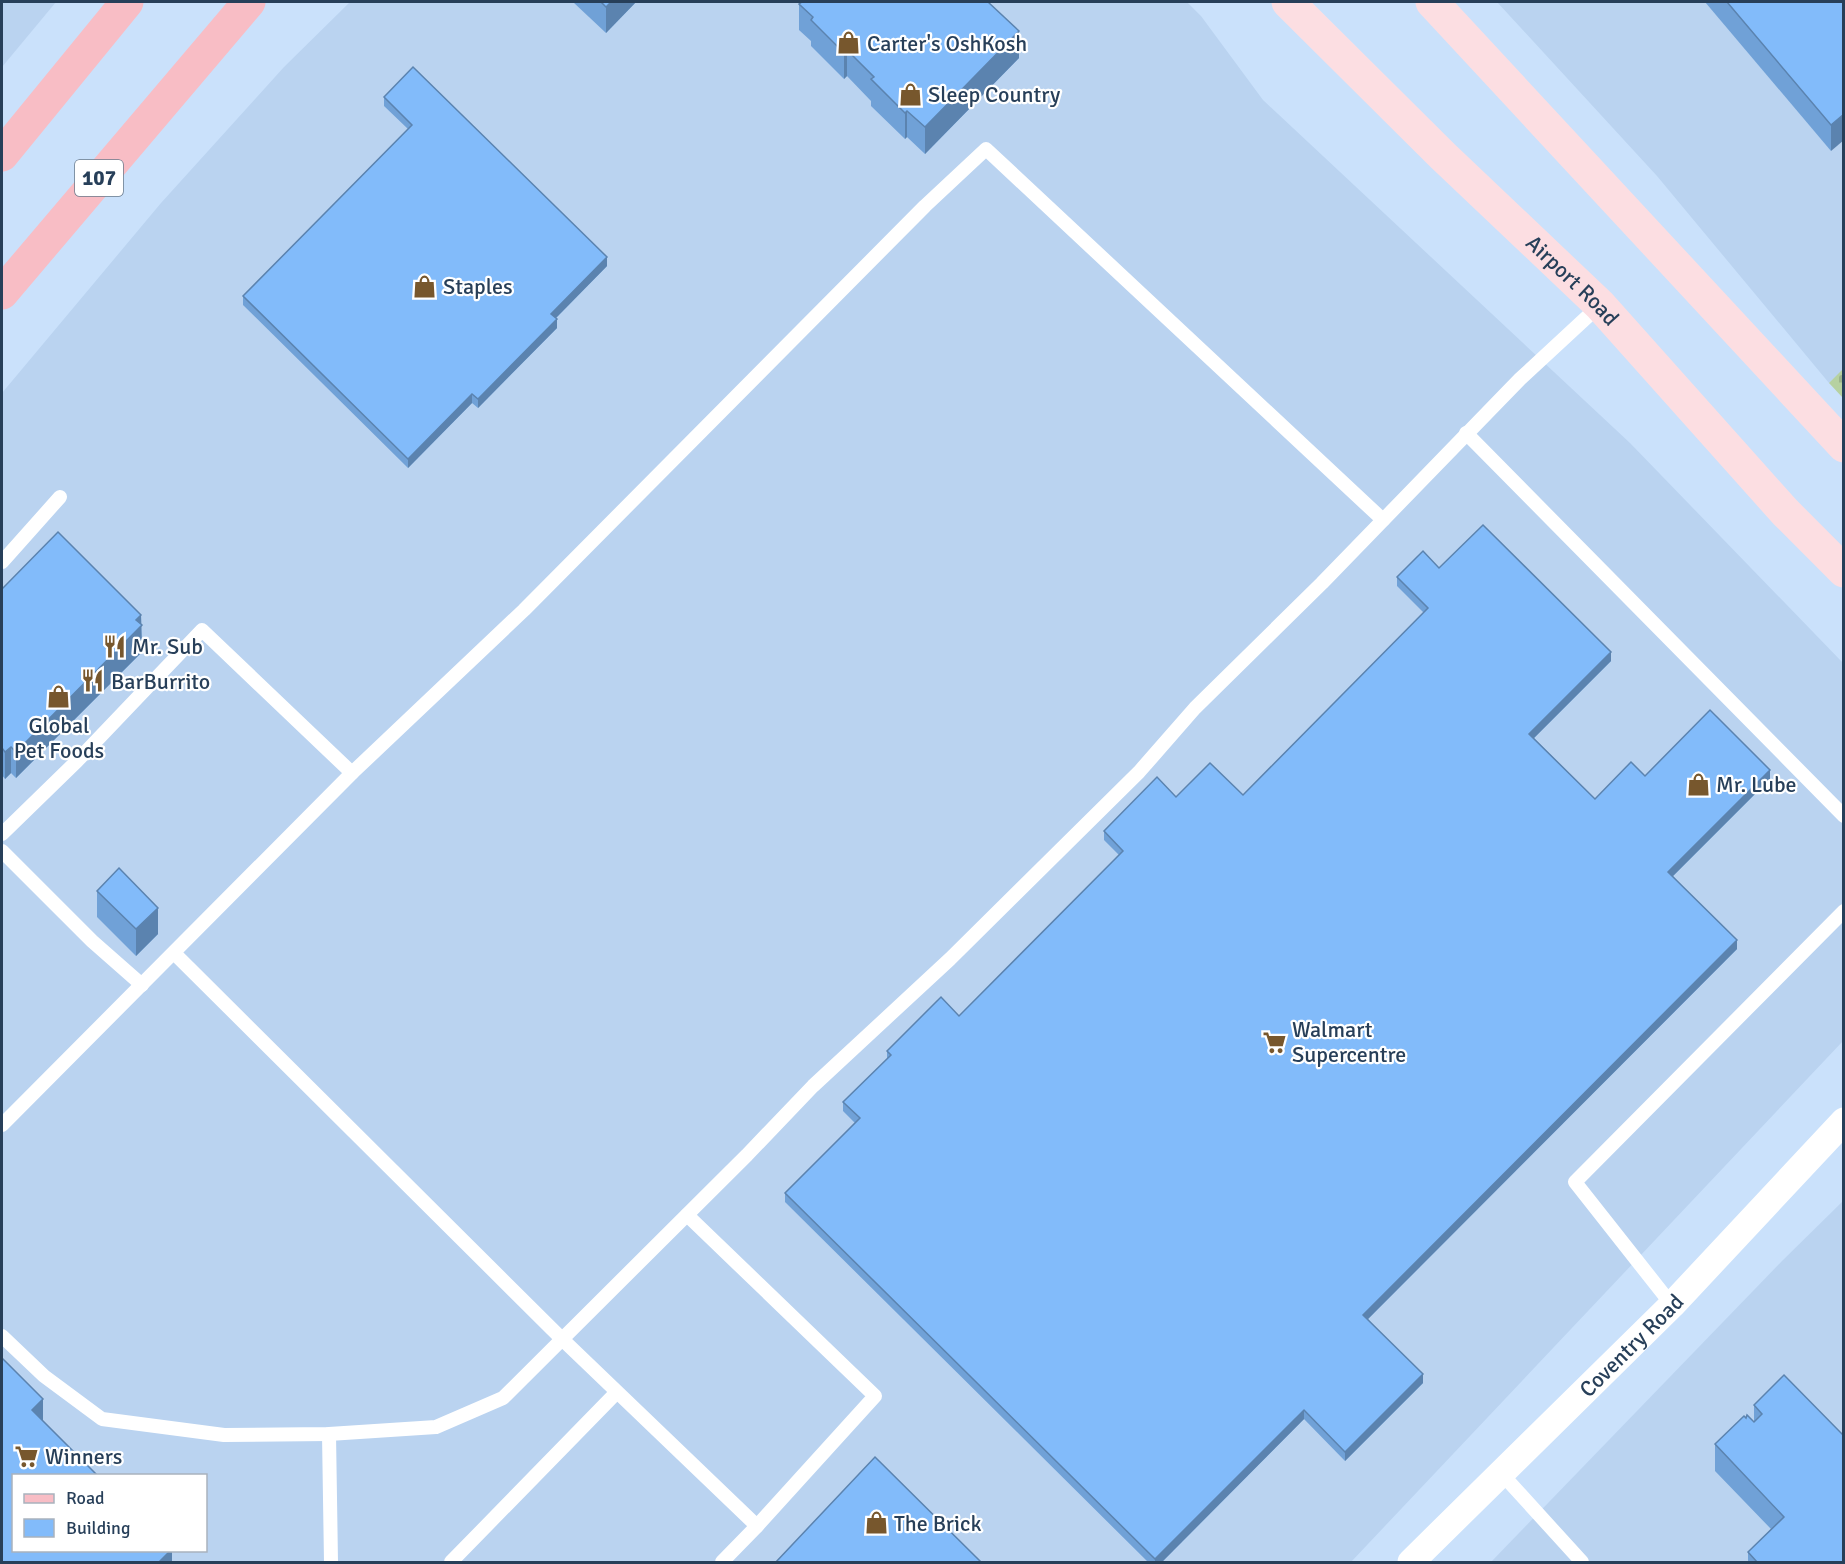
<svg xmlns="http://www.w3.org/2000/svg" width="1845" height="1564" font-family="Signika,sans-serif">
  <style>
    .built { fill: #bad3f0; fill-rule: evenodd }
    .cemetery { fill: url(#cemetery-stones) }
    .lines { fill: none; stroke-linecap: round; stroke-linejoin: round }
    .lane { stroke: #fff; stroke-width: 14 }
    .street { stroke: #fff; stroke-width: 27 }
    .secondary { stroke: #fcdee2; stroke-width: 33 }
    .primary { stroke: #f8bdc5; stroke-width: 33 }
    .wall { fill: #70a1d7 }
    .shaded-wall { fill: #5b83af }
    .building { fill: #82bbfa; stroke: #5b83af; stroke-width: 1.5 }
    .labels { text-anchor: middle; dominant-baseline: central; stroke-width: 4.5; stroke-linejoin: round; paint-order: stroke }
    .shield { fill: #fff; stroke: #68798b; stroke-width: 1.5 }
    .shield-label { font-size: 21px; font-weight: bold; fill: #273f59 }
    .poi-label { font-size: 22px; fill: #273f59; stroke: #fff; text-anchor: start }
    .street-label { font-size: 22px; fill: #273f59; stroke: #fff }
  </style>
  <defs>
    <pattern id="cemetery-stones" width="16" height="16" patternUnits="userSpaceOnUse" patternTransform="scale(1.5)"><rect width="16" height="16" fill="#b6d1a1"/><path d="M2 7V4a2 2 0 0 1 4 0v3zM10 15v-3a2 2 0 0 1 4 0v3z" fill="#9cb48d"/></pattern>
  </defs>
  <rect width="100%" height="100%" fill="#cae1fb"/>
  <g class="built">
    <path d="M2,2h54l-54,65z"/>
    <path d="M350,2h837l14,14 62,84 367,343 213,220v378l-492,521h-1349v-1169l159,-190 123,-136zM14,1476h192v74h-192z"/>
    <path d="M1497,2h346l1,367 -15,14 -172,-207z"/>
    <path d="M1843,1201v361h-352l291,-301z"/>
  </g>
  <path class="cemetery" d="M1843,369v29l-14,-15z"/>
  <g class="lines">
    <g class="lane">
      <path d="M1466,433l378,383"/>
      <path d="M2,562l58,-65"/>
      <path d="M2,834l75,-73 125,-131 150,143"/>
      <path d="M2,851l90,90 50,44"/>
      <path d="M174,953l388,386 195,187 -35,36"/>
      <path d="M2,1125l350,-352 172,-163 401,-404 61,-57 397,371"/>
      <path d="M687,1215l188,181 -118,130"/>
      <path d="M1672,1305l-97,-123 269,-271"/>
      <path d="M2,1336l42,40 58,43 122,16 105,-1 107,-7 67,-29 244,-243 66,-69 137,-127 189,-187 56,-64 127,-125 198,-204 80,-74"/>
      <path d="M329,1434l2,128"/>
      <path d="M1501,1473l81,89"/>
      <path d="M451,1562l165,-169"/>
    </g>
    <path class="street" id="s1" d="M1411,1562l261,-257 172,-184"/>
    <g class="secondary">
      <path id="s2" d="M1288,2l155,154 157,149 185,207 59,59"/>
      <path d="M1432,2l412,444"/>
    </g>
    <g class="primary">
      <path d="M2,155l125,-153"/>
      <path d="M2,293l247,-291"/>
    </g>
  </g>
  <g class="wall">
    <path d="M573,2h63l-30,31z"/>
    <path d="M1705,2h139l-13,149z"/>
    <path d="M799,4l220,54 -94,96 -18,-17 -2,2 -34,-33v-5l-24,-25 -3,3 -33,-33v-5l-12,-11z"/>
    <path d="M384,97l223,169 -51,52 1,10 -79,80 -6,-5 -64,65 -165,-163v-9l165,-167 -24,-23z"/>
    <path d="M1439,568l172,93 -77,77 61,61 50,-23 125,3 -97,97 64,73 -369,370 55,64 -78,78 -41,-42 -143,144h-12l-364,-361v-9l70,-70 -12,-12v-9l44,-43v-8l72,-35 160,-161 -15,-15v-9l72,-34 67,-2 181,-182 -27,-27v-9z"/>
    <path d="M2,589l139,26 1,37 -126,126 -5,-5 -6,6 -3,-4z"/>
    <path d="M97,891l61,43 -22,22 -39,-39z"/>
    <path d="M1784,1375l60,188h-96v-11l23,-23 -56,-58v-27l39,-22v-17z"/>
  </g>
  <g class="shaded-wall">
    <path d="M611,2h25l-30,31v-26z"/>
    <path d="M1019,31v27l-94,96v-27z"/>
    <path d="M847,50v26l-3,3v-26z"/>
    <path d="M907,111v26l-2,2v-26z"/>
    <path d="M1844,114v26l-13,11v-26z"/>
    <path d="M607,257v9l-56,57v-9z"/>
    <path d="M557,319v9l-79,80v-9z"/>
    <path d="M472,394v9l-64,65v-9z"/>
    <path d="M141,615l1,37 -126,126v-26z"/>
    <path d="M1611,652v9l-82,82v-9z"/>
    <path d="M11,747v26l-6,6v-27z"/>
    <path d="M1770,770v9l-102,102v-9z"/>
    <path d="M158,908v26l-22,22v-27z"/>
    <path d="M1737,940v9l-374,375v-9z"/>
    <path d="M1423,1374v9l-78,78v-9z"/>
    <path d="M43,1399v27l-11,-16z"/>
    <path d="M1304,1410v9l-143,144h-6v-4z"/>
    <path d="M170,1551h2v12h-14z"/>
  </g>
  <g class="building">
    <path d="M601,2h10l-5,5z"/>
    <path d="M802,2h186l31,29 -94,96 -18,-16 -2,2 -34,-34 3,-2 -27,-27 -3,3 -33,-33 2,-3 -14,-13z"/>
    <path d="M1727,2h117v112l-13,11z"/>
    <path d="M413,67l194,190 -56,57 6,5 -79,80 -6,-5 -64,65 -165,-163 169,-171 -28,-28z"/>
    <path d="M1483,525l128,127 -82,82 66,65 36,-37 14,14 65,-66 60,60 -102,102 69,68 -374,375 60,59 -78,78 -41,-42 -149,149 -370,-366 75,-75 -17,-16 48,-47 -4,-4 54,-54 18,19 164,-165 -19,-20 53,-54 19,20 34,-34 33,32 185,-187 -31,-31 26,-26 16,17z"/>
    <path d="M58,532l83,83 -5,5 6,5 -126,127 -5,-5 -6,5 -3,-4v-159z"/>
    <path d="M119,868l39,40 -22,21 -39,-38z"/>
    <path d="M2,1358l41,41 -11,11 66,66h-84v75h156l-12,12h-156z"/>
    <path d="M1784,1375l60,61v127h-86l-10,-11 36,-35 -69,-73 29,-28 2,2 1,-3 7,7 8,-8 -8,-9z"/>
    <path d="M875,1457l107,106h-207z"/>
  </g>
  <defs>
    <symbol id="shop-bare" viewBox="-9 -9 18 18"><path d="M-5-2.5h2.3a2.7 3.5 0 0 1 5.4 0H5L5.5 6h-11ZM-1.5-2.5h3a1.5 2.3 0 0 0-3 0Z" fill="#77572d" stroke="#fff" stroke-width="2.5" paint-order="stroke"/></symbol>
    <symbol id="restaurant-bare" viewBox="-9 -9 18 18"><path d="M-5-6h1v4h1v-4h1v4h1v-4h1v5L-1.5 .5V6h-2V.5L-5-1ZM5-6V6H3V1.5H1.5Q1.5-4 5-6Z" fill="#77572d" stroke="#fff" stroke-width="2.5" paint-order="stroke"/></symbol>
    <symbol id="supermarket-bare" viewBox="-9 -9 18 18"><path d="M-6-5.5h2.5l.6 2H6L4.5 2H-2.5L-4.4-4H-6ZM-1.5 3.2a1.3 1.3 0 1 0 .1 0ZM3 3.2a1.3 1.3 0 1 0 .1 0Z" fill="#77572d" stroke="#fff" stroke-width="2.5" paint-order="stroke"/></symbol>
  </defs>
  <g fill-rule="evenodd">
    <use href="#shop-bare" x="832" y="26" width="33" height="33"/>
    <use href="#shop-bare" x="894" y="78" width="33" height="33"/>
    <use href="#shop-bare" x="408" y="270" width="33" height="33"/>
    <use href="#restaurant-bare" x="98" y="630" width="33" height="33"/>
    <use href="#restaurant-bare" x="76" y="664" width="33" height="33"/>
    <use href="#shop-bare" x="42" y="680" width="33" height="33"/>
    <use href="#shop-bare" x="1682" y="768" width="33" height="33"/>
    <use href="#supermarket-bare" x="1258" y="1026" width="33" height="33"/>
    <use href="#supermarket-bare" x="10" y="1440" width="33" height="33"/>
    <use href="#shop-bare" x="860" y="1506" width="33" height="33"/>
  </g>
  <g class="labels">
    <rect class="shield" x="75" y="160" width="48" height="36" rx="4.5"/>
    <g class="shield-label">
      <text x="99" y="178">107</text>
    </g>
    <g class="poi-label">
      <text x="867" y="43">Carter's OshKosh</text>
      <text x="928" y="94">Sleep Country</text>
      <text x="443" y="286">Staples</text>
      <text x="132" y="646">Mr. Sub</text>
      <text x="111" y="681">BarBurrito</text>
      <text x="59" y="725" text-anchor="middle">Global<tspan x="59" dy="25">Pet Foods</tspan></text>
      <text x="1716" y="784">Mr. Lube</text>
      <text x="1292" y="1029">Walmart<tspan x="1292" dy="25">Supercentre</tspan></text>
      <text x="45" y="1456">Winners</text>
      <text x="894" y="1523">The Brick</text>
    </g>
    <g class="street-label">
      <text stroke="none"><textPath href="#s2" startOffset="398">Airport Road</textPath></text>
      <text stroke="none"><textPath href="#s1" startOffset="309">Coventry Road</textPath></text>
    </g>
  </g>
  <rect width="1845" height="1564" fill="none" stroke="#273f59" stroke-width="6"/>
  <rect x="12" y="1474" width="195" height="78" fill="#ffffff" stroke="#a9b2bd" stroke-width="1.5"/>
  <rect x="24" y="1494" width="30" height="9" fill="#f8bdc5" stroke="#a9b2bd" stroke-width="1.5"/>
  <text x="66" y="1504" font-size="18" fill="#273f59">Road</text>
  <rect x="24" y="1519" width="30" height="18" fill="#82bbfa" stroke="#a9b2bd" stroke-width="1.5"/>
  <text x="66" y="1534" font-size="18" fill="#273f59">Building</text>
</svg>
